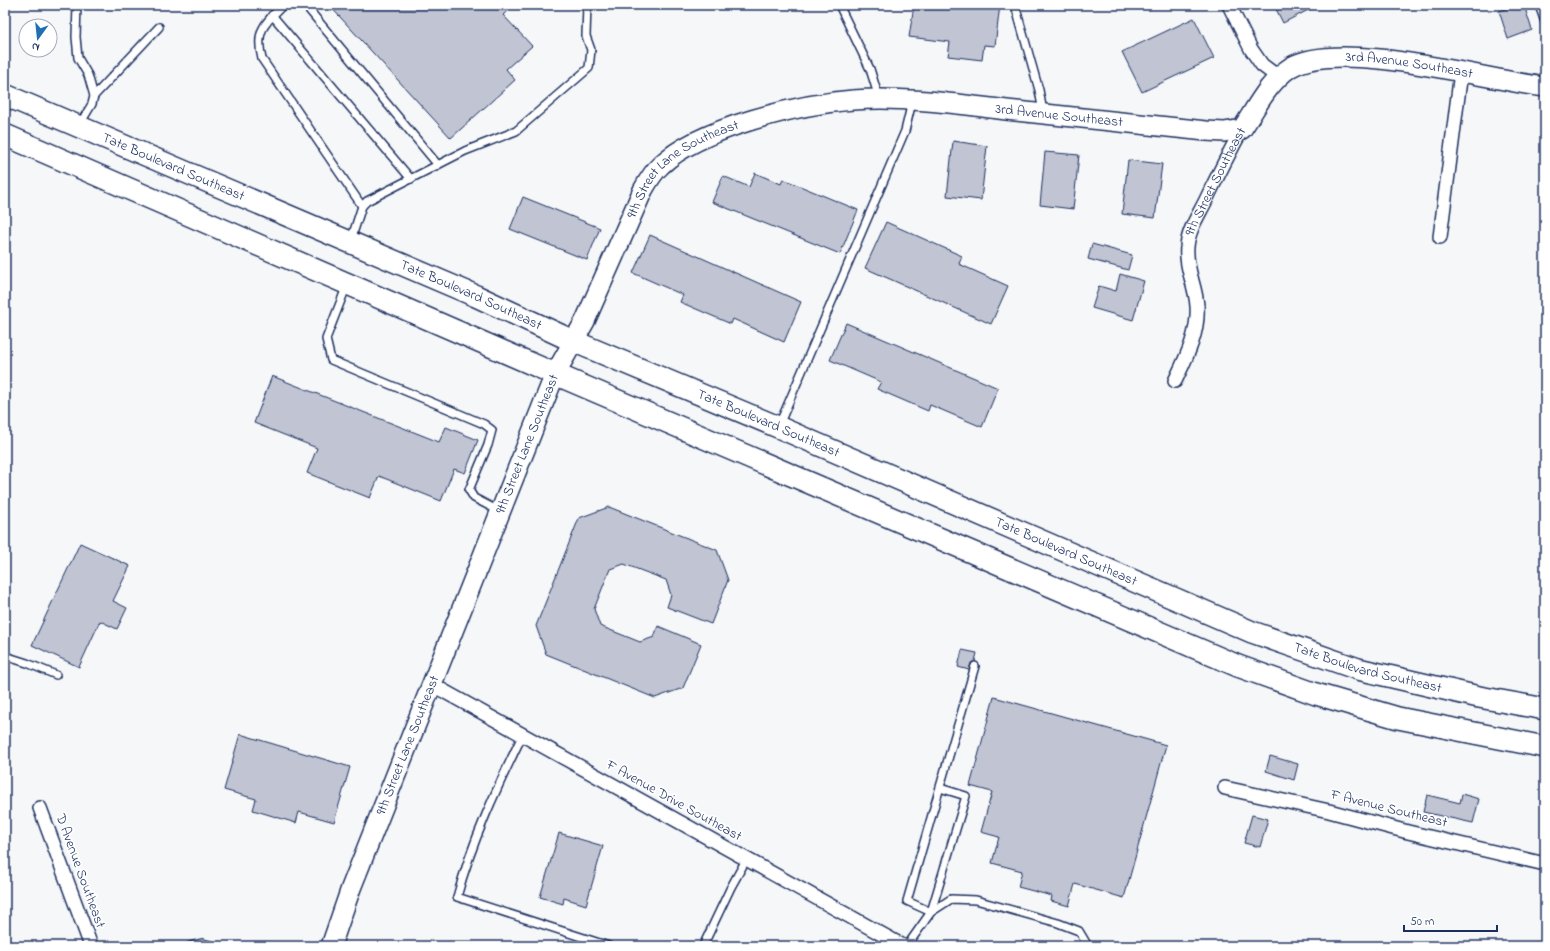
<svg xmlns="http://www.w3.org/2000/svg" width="1550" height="951" font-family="'Indie Flower',sans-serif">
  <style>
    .building { fill: #c0c4d3; stroke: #1b2f5e }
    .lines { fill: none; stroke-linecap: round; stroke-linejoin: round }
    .lane-casing { stroke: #1b2f5e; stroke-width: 10 }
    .street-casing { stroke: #1b2f5e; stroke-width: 16 }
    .secondary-casing { stroke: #1b2f5e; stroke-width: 22 }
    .primary-casing { stroke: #1b2f5e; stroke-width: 24 }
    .lane { stroke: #fff; stroke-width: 7 }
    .street { stroke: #fff; stroke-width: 13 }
    .secondary { stroke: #fff; stroke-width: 19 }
    .primary { stroke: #fff; stroke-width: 21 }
    .labels { text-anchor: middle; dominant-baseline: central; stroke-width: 3.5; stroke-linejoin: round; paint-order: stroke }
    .street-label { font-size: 14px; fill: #1b2f5e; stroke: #fff }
  </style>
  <rect width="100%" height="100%" fill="#f6f7f9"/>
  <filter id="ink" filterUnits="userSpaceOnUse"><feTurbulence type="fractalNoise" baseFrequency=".025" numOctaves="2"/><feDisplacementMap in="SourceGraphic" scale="8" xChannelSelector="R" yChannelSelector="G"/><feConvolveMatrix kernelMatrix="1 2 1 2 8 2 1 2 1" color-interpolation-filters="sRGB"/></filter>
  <g filter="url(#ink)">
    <g class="building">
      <path d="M329,5h185l-11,10 29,31 -26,23 9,11 -64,58z"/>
      <path d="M914,5h86l-5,41 -11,-1 -2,15 -34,-4 2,-14 -41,-5z"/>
      <path d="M1274,5h44l-35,18z"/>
      <path d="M1518,5h6l8,25 -24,9 -9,-28z"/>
      <path d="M1194,18l20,40 -72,34 -20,-40z"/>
      <path d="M953,141l34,5 -6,54 -34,-4z"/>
      <path d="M1045,152l34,3 -6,54 -33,-4z"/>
      <path d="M1128,160l34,4 -7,54 -33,-4z"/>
      <path d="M755,173l26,11 2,-5 75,31 -18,44 -128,-52 11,-26 26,11z"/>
      <path d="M523,197l77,31 -13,32 -77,-31z"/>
      <path d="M886,222l76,34 -3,8 49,22 -17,38 -126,-56z"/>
      <path d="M650,235l151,67 -17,40 -51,-23 -2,5 -51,-22 3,-7 -50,-22z"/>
      <path d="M1092,244l40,11 -4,15 -40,-11z"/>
      <path d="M1120,274l24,7 -11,39 -41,-12 7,-22 17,5z"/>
      <path d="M846,323l152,65 -16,39 -52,-22 -2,6 -51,-22 4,-7 -51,-22z"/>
      <path d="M272,376l167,66 7,-15 32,13 -13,33 -11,-4 -13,32 -62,-25 -9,22 -63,-25 10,-25 -63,-25z"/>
      <path d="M609,507l108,43 11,30 -17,44 -44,-17 4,-12 -5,-15 -42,-16 -14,5 -16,40 6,17 40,16 14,-5 4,-11 43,18 -18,44 -28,10 -109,-44 -10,-28 43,-108z"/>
      <path d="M80,543l50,23 -17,35 14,7 -10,21 -17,-8 -21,46 -47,-22z"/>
      <path d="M962,650l15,3 -2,8 -4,2 -2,7 -11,-3z"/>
      <path d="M994,697l172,48 -42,153 -49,-14 -6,22 -18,-5 1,-5 -34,-9 4,-16 -30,-8 7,-26 -18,-5 11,-40 -22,-6z"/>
      <path d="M240,734l110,33 -16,55 -35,-10 -3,11 -43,-13 3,-11 -32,-9z"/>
      <path d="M1270,756l28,8 -4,16 -28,-9z"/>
      <path d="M1462,794l17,5 -6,24 -50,-11 4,-17 33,8z"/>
      <path d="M1252,815l16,4 -8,28 -16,-4z"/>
      <path d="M559,833l44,13 -17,59 -22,-7 -1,6 -23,-7z"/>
    </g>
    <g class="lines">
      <defs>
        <g id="lane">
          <path d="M77,5l-1,32 2,21 10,17 6,21"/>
          <path d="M283,5c-19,19 -28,26 -21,54l100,147"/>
          <path d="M305,5l133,160"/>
          <path d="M839,5l31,64 9,29"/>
          <path d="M1015,5l24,85 4,22"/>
          <path d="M1539,5l6,17"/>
          <path d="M272,15l139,164"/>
          <path d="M80,124l12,-20 2,-8 65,-69"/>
          <path d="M351,240l11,-34 5,-5 98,-50 51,-20 73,-63 2,-18 -5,-14 1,-31"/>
          <path d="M347,285l-21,54 5,21 153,64 8,6 -4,15 -19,45 5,8 25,13"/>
          <path d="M779,425l126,-294 7,-29"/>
          <path d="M5,656l22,7 29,12"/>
          <path d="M522,736c-25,52 -50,105 -65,161l152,49"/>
          <path d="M940,788l26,8 -35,116 -24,-11 68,-235"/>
          <path d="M190,946l12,-3 12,3"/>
          <path d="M703,946l28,-59 15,-27"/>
          <path d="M907,946l24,-34 20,-13 25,1 82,23 21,8 9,15"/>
        </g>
        <g id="street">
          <path d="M1229,5l22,44 11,16 16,12"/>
          <path d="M1440,237l21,-165"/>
          <path id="s1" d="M1175,381c11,-23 24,-48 22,-75 -1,-20 -12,-38 -10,-59 1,-16 11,-31 18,-45 12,-25 24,-49 37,-73"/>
          <path d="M431,684l472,262"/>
          <path d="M1225,788l104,23 79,21 137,32"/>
          <path d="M40,808l51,138"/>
        </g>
        <g id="secondary">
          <path id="s2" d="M331,946l20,-58 204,-514 30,-53 58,-131c5,-9 10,-18 18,-25 38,-37 139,-61 192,-65 54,-4 110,5 163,11 63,7 127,13 190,20l18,1 18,-3c14,-21 27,-48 49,-62 48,-29 196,13 254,20"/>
        </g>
        <g id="primary">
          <path id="s3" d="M5,95l471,201 97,45 205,86 474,205 106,37 121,28 66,12"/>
          <path d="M5,135l550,239 683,292 78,28 82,24 147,29"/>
        </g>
      </defs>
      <use href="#lane" class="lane-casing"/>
      <use href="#street" class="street-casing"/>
      <use href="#secondary" class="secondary-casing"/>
      <use href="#primary" class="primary-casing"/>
      <use href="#lane" class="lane"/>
      <use href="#street" class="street"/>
      <use href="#secondary" class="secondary"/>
      <use href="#primary" class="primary"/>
    </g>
  </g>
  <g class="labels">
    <g class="street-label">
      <text stroke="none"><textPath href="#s2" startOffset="1646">3rd Avenue Southeast</textPath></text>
      <text stroke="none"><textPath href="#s2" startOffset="1262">3rd Avenue Southeast</textPath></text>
      <text stroke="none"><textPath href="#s3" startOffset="183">Tate Boulevard Southeast</textPath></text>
      <text stroke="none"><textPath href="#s2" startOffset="863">9th Street Lane Southeast</textPath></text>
      <text stroke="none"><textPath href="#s1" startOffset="211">9th Street Southeast</textPath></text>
      <text stroke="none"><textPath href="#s3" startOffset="507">Tate Boulevard Southeast</textPath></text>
      <text stroke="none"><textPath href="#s3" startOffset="831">Tate Boulevard Southeast</textPath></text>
      <text stroke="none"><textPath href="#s2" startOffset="539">9th Street Lane Southeast</textPath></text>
      <text stroke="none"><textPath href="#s3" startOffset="1155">Tate Boulevard Southeast</textPath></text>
      <text stroke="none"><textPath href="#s3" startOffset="1479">Tate Boulevard Southeast</textPath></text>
      <text stroke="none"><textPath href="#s2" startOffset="215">9th Street Lane Southeast</textPath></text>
      <text transform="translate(674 801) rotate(29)">F Avenue Drive Southeast</text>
      <text transform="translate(1389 809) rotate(14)">F Avenue Southeast</text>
      <text transform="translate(80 871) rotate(70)">D Avenue Southeast</text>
    </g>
  </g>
  <rect width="1550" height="951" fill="none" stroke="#fff" stroke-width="20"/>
  <rect x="10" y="10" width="1530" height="931" fill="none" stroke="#1b2f5e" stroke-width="1.5" filter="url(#ink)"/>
  <g transform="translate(38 38) rotate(195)"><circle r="19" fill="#ffffff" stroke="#a4acbf"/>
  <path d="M0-3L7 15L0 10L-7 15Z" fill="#1f6fb2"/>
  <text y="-6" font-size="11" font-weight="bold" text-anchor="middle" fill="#1b2f5e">N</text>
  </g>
  <path d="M1404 925v6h93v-6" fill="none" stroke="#1b2f5e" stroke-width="2"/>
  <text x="1410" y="925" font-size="12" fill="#1b2f5e" stroke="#ffffff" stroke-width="3" paint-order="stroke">50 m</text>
</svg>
